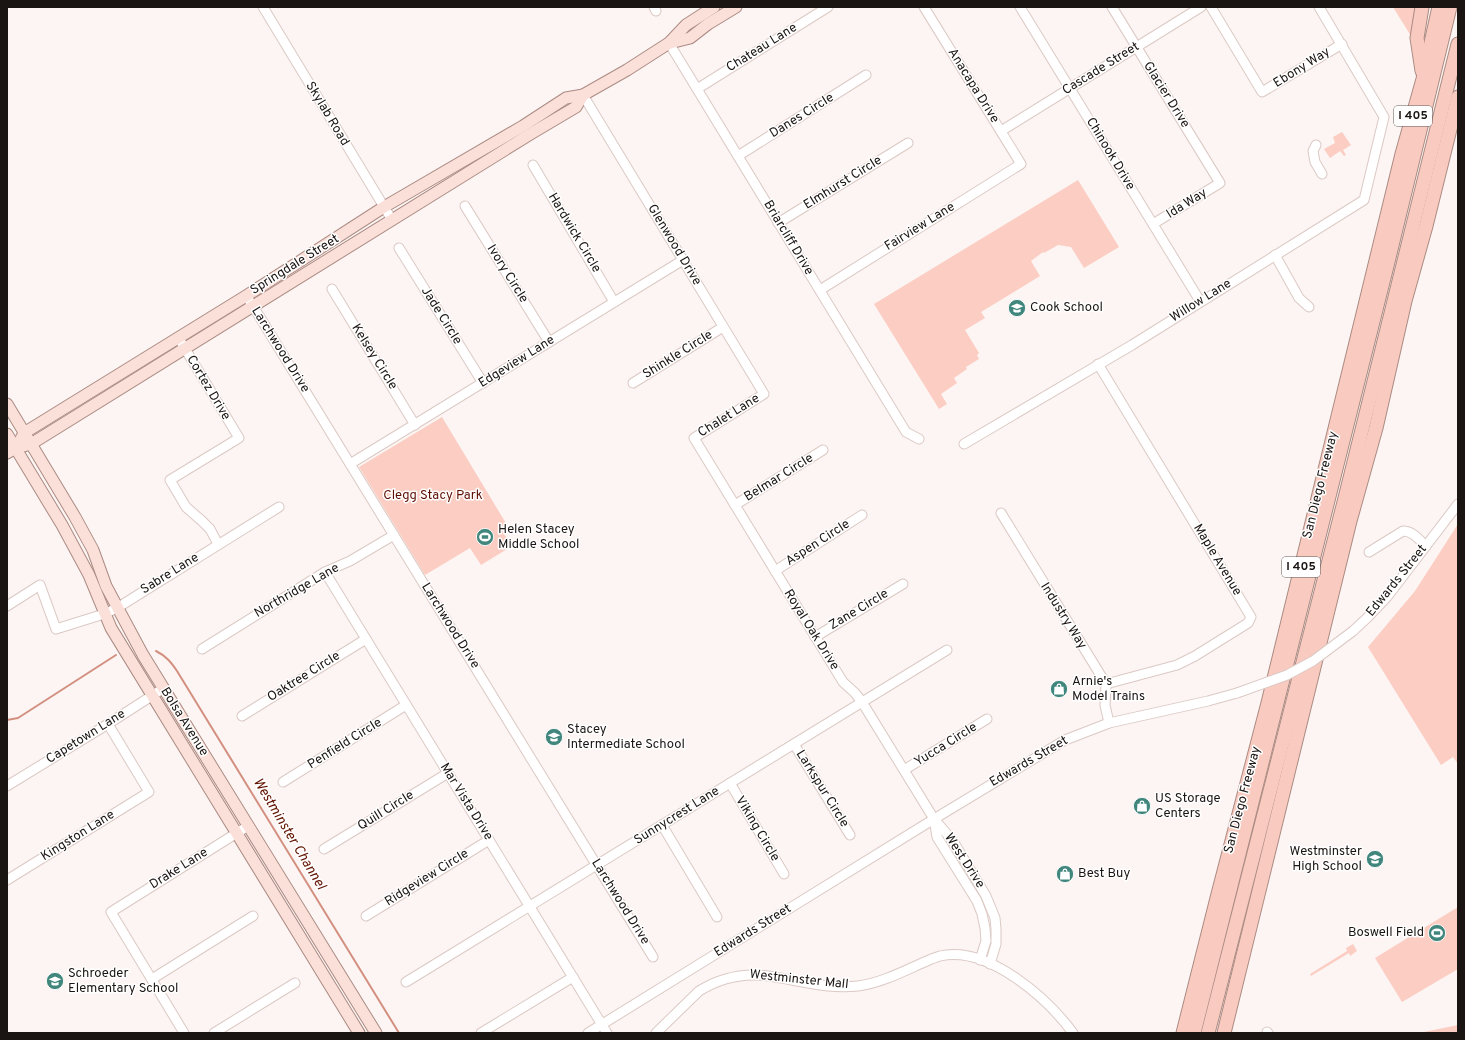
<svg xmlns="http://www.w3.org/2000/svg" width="1465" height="1040" font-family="Overpass,sans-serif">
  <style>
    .green { fill: #fccdc2 }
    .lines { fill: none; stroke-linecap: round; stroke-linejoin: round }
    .stream { stroke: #d39080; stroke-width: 2 }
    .minor-casing { stroke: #dcc9c4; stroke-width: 11 }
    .major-casing { stroke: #ab8b83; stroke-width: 13 }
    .highway-casing { stroke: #ab8b83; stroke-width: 15 }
    .minor { stroke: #fff; stroke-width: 9 }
    .major { stroke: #fbe0d9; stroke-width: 11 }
    .highway { stroke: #f9cbc0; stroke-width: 13 }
    .minor-bridge-casing { stroke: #dcc9c4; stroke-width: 11; stroke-linecap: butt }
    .minor-bridge { stroke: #fff; stroke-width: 9 }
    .labels { text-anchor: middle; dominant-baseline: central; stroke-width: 3; stroke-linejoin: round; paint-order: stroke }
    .shield { fill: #fff; stroke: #5f5a59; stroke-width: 1 }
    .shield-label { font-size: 12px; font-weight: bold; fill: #1a1412 }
    .street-label { font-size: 13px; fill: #1a1412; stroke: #fff }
    .poi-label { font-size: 13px; fill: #1a1412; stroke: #fff; text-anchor: start }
    .park-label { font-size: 13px; fill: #5d0d00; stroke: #fff }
    .water-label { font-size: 14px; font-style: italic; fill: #621301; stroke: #fff }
  </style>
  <rect width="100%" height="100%" fill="#fcf5f3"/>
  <g class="green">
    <path d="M1393,7h23l-5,29z"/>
    <path d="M1342,132l9,13 -8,5 3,5 -2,1 -4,-5 -10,7 -6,-9 11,-6 -2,-6z"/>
    <path d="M1078,180l41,67 -35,21 -13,-21 -13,-2 -14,8 -1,-1 -12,9 9,15 -59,36 4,6 -20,12 14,23 -2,2 2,4 -13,8 1,2 -13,9 3,5 -16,11 6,10 -8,5 -65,-105z"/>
    <path d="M442,417l65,108 -6,4 11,17 -31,19 -11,-17 -45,27 -66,-108z"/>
    <path d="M1458,524v240l-5,-7 -12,8 -73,-118 47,-56z"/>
    <path d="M1458,907v62l-56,33 -27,-44z"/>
    <path d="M1353,944l4,7 -7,5 -1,-3 -38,23 -1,-2 37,-23 -1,-3z"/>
    <path d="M1458,1025v8h-39z"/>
  </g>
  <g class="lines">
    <g class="stream">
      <path d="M156,651c10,5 15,11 21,20l222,362"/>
      <path d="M7,720l11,-2 98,-63"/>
    </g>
    <defs>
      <g id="minor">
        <path d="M263,7l129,213"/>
        <path d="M654,7l2,4"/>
        <path d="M1020,7l180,294"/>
        <path d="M1112,7l108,176 -67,41"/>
        <path d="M1211,7l51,85 80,-48"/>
        <path d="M669,43l237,389 13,7"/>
        <path d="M697,89l131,-82"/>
        <path d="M583,95l181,299 -70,44 149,244 12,11 7,9 72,117 19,22 33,55 9,22 1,11v15l-6,20"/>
        <path d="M1001,131l200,-124"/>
        <path d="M1316,145l-3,6 2,11 7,12"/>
        <path d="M738,156l128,-81"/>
        <path d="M533,165l81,137"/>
        <path d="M465,206l84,136"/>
        <path d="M778,223l130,-80"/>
        <path d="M399,248l84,135"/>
        <path d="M1275,255l24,43 10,9"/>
        <path d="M332,289l83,136"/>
        <path d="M820,290l201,-126 -97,-157"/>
        <path d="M246,296l7,10 400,651"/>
        <path d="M178,337l61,101 -69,42 16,27 16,14 8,8 8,15"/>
        <path d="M1098,364l153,253 -3,6 -53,33 -18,9 -71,19"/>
        <path d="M633,383l90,-56"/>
        <path d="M964,444l168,-99 232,-145 20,-83 -65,-110"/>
        <path d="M350,464l333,-204"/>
        <path d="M735,505l88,-55"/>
        <path d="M1001,513l105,171 -1,21 4,18"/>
        <path d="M1369,552l34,-21c10,0 16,9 23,15"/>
        <path d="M775,571l87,-56"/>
        <path d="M325,572l282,461"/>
        <path d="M7,606l33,-21 16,44 48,-15 13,-6 162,-101"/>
        <path d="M1353,631l15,-14 19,-20 71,-93"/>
        <path d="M815,637l88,-53"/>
        <path d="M202,649l123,-77 25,-11 44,-26"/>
        <path d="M242,716l124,-77"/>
        <path d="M794,744l56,91"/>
        <path d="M904,770l83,-51"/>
        <path d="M283,782l123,-77"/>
        <path d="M730,783l54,91"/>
        <path d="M7,786l101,-62 56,-36"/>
        <path d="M934,819l3,18 40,64 5,13 3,14 1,13 -6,19"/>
        <path d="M662,825l55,92"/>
        <path d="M324,849l124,-76"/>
        <path d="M7,880l142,-88 -41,-68"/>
        <path d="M366,916l123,-76"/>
        <path d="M152,979l101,-63"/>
        <path d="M406,982l541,-332"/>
        <path d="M1267,1032l1,1"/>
        <path d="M184,1033l-73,-121 137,-86"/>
        <path d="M214,1033l81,-50"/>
        <path d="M481,1033l92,-56"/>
        <path d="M588,1033l346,-214 131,-79 44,-17 99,-22 29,-8"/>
        <path d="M656,1033l43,-42c19,-12 37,-17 60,-16 33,3 65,15 99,11 22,-3 42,-13 62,-22 7,-3 13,-6 20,-8 48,-11 107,42 133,77"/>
      </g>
      <g id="major">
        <path d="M670,43l20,-5 18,-14 28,-17"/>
        <path d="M7,404l68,113 18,33 13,36 37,69 233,378"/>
        <path d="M7,434l55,91 27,50 22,53 248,405"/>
        <path d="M16,448l8,-15 222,-137 138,-89 139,-81 43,-28 17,-3 44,-25 42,-27 17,-18 28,-18"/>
        <path d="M7,453l9,-5 15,-4 501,-311 44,-26 7,-12"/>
      </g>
      <g id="highway">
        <path d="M1422,71l-5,-33 5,-31"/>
        <path d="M1183,1033l35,-139 50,-191 134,-549 21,-75 16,-72"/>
        <path d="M1194,1033l193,-767 63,-259"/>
        <path d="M1208,1033l136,-531 114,-458"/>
        <path d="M1224,1033l126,-512 26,-93 29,-127 21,-75 32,-129"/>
      </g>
    </defs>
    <use href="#minor" class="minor-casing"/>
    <use href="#major" class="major-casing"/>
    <use href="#highway" class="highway-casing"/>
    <use href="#minor" class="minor"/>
    <use href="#major" class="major"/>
    <use href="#highway" class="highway"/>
    <defs>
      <path id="minor-bridge" d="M1237,693l50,-18 26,-14 40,-30"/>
    </defs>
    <use href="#minor-bridge" class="minor-bridge-casing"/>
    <use href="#minor-bridge" class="minor-bridge"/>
  </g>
  <defs>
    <symbol id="school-disc" viewBox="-11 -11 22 22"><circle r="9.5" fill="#40867d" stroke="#fff"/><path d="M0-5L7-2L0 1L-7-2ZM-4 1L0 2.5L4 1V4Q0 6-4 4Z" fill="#fff"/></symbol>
    <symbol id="stadium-disc" viewBox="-11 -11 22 22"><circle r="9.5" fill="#40867d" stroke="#fff"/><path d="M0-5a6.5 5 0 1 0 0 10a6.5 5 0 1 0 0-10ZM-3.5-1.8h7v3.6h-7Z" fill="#fff"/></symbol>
    <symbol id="shop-disc" viewBox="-11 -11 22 22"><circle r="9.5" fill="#40867d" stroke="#fff"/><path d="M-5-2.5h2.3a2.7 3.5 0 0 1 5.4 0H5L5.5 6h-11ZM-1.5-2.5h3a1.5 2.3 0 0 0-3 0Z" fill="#fff"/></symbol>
  </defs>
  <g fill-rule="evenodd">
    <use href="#school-disc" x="1007" y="298" width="20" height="20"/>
    <use href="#stadium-disc" x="475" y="527" width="20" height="20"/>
    <use href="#shop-disc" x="1049" y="679" width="20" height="20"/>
    <use href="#school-disc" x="544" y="727" width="20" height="20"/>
    <use href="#shop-disc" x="1132" y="796" width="20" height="20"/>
    <use href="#school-disc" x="1365" y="849" width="20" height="20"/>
    <use href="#shop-disc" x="1055" y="864" width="20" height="20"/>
    <use href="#stadium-disc" x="1427" y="923" width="20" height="20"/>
    <use href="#school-disc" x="45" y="971" width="20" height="20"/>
  </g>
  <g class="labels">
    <g class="shield">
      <rect x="1394" y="106" width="38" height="20" rx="3"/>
      <rect x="1282" y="557" width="38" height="20" rx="3"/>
    </g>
    <g class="shield-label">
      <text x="1413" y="116">I 405</text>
      <text x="1301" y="567">I 405</text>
    </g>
    <g class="street-label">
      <text transform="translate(762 48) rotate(-32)">Chateau Lane</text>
      <text transform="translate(1302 68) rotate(-32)">Ebony Way</text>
      <text transform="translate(1101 69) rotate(-32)">Cascade Street</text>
      <text transform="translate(973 86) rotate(58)">Anacapa Drive</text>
      <text transform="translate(1166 95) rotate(58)">Glacier Drive</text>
      <text transform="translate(327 114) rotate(59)">Skylab Road</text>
      <text transform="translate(802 116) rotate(-32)">Danes Circle</text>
      <text transform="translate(1110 154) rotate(59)">Chinook Drive</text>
      <text transform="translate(843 183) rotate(-32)">Elmhurst Circle</text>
      <text transform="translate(1187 204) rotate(-32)">Ida Way</text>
      <text transform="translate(920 227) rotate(-32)">Fairview Lane</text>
      <text transform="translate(574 233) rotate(59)">Hardwick Circle</text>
      <text transform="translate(788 238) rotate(59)">Briarcliff Drive</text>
      <text transform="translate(674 245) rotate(59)">Glenwood Drive</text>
      <text transform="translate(295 265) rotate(-32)">Springdale Street</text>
      <text transform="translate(507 274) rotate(58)">Ivory Circle</text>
      <text transform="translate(1201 301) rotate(-32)">Willow Lane</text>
      <text transform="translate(441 316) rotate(58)">Jade Circle</text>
      <text transform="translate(280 350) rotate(58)">Larchwood Drive</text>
      <text transform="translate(678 355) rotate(-32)">Shinkle Circle</text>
      <text transform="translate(374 357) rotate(58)">Kelsey Circle</text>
      <text transform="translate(517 362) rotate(-32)">Edgeview Lane</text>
      <text transform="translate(208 388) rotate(59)">Cortez Drive</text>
      <text transform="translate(729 416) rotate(-32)">Chalet Lane</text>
      <text transform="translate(779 478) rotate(-32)">Belmar Circle</text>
      <text transform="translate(1321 485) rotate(-76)">San Diego Freeway</text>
      <text transform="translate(818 543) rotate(-33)">Aspen Circle</text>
      <text transform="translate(1217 560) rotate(59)">Maple Avenue</text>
      <text transform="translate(170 574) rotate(-32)">Sabre Lane</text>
      <text transform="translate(1397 581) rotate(-51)">Edwards Street</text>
      <text transform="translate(297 591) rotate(-30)">Northridge Lane</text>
      <text transform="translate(859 610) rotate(-31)">Zane Circle</text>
      <text transform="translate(1063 616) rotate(58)">Industry Way</text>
      <text transform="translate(450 626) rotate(58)">Larchwood Drive</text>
      <text transform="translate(811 630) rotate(58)">Royal Oak Drive</text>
      <text transform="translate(304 677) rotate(-32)">Oaktree Circle</text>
      <text transform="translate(184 722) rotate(58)">Bolsa Avenue</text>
      <text transform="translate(86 737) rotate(-32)">Capetown Lane</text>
      <text transform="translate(345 744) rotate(-32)">Penfield Circle</text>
      <text transform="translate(946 745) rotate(-32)">Yucca Circle</text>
      <text transform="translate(1029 762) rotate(-30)">Edwards Street</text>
      <text transform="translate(822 789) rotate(58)">Larkspur Circle</text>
      <text transform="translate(1243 800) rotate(-75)">San Diego Freeway</text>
      <text transform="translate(466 802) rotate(58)">Mar Vista Drive</text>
      <text transform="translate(386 811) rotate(-32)">Quill Circle</text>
      <text transform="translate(677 816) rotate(-32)">Sunnycrest Lane</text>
      <text transform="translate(757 829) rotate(59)">Viking Circle</text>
      <text transform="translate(78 836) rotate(-32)">Kingston Lane</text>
      <text transform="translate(964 861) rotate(57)">West Drive</text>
      <text transform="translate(179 869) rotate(-32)">Drake Lane</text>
      <text transform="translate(427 878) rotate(-32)">Ridgeview Circle</text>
      <text transform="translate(620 902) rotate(58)">Larchwood Drive</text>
      <text transform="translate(753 931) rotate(-32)">Edwards Street</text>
      <text transform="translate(799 980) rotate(6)">Westminster Mall</text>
    </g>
    <g class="poi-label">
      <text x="1030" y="308">Cook School</text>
      <text x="498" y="530">Helen Stacey<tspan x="498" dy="15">Middle School</tspan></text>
      <text x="1072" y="682">Arnie's<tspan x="1072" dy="15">Model Trains</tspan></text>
      <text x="567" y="730">Stacey<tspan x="567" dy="15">Intermediate School</tspan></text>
      <text x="1155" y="799">US Storage<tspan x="1155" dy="15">Centers</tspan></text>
      <text x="1362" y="852" text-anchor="end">Westminster<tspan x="1362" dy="15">High School</tspan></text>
      <text x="1078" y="874">Best Buy</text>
      <text x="1424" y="933" text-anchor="end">Boswell Field</text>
      <text x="68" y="974">Schroeder<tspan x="68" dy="15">Elementary School</tspan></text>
    </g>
    <g class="park-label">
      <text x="433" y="496">Clegg Stacy Park</text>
    </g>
    <g class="water-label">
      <text transform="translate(289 834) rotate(59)">Westminster Channel</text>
    </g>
  </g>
  <rect width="1465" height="1040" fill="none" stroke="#1a1412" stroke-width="16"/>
</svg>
